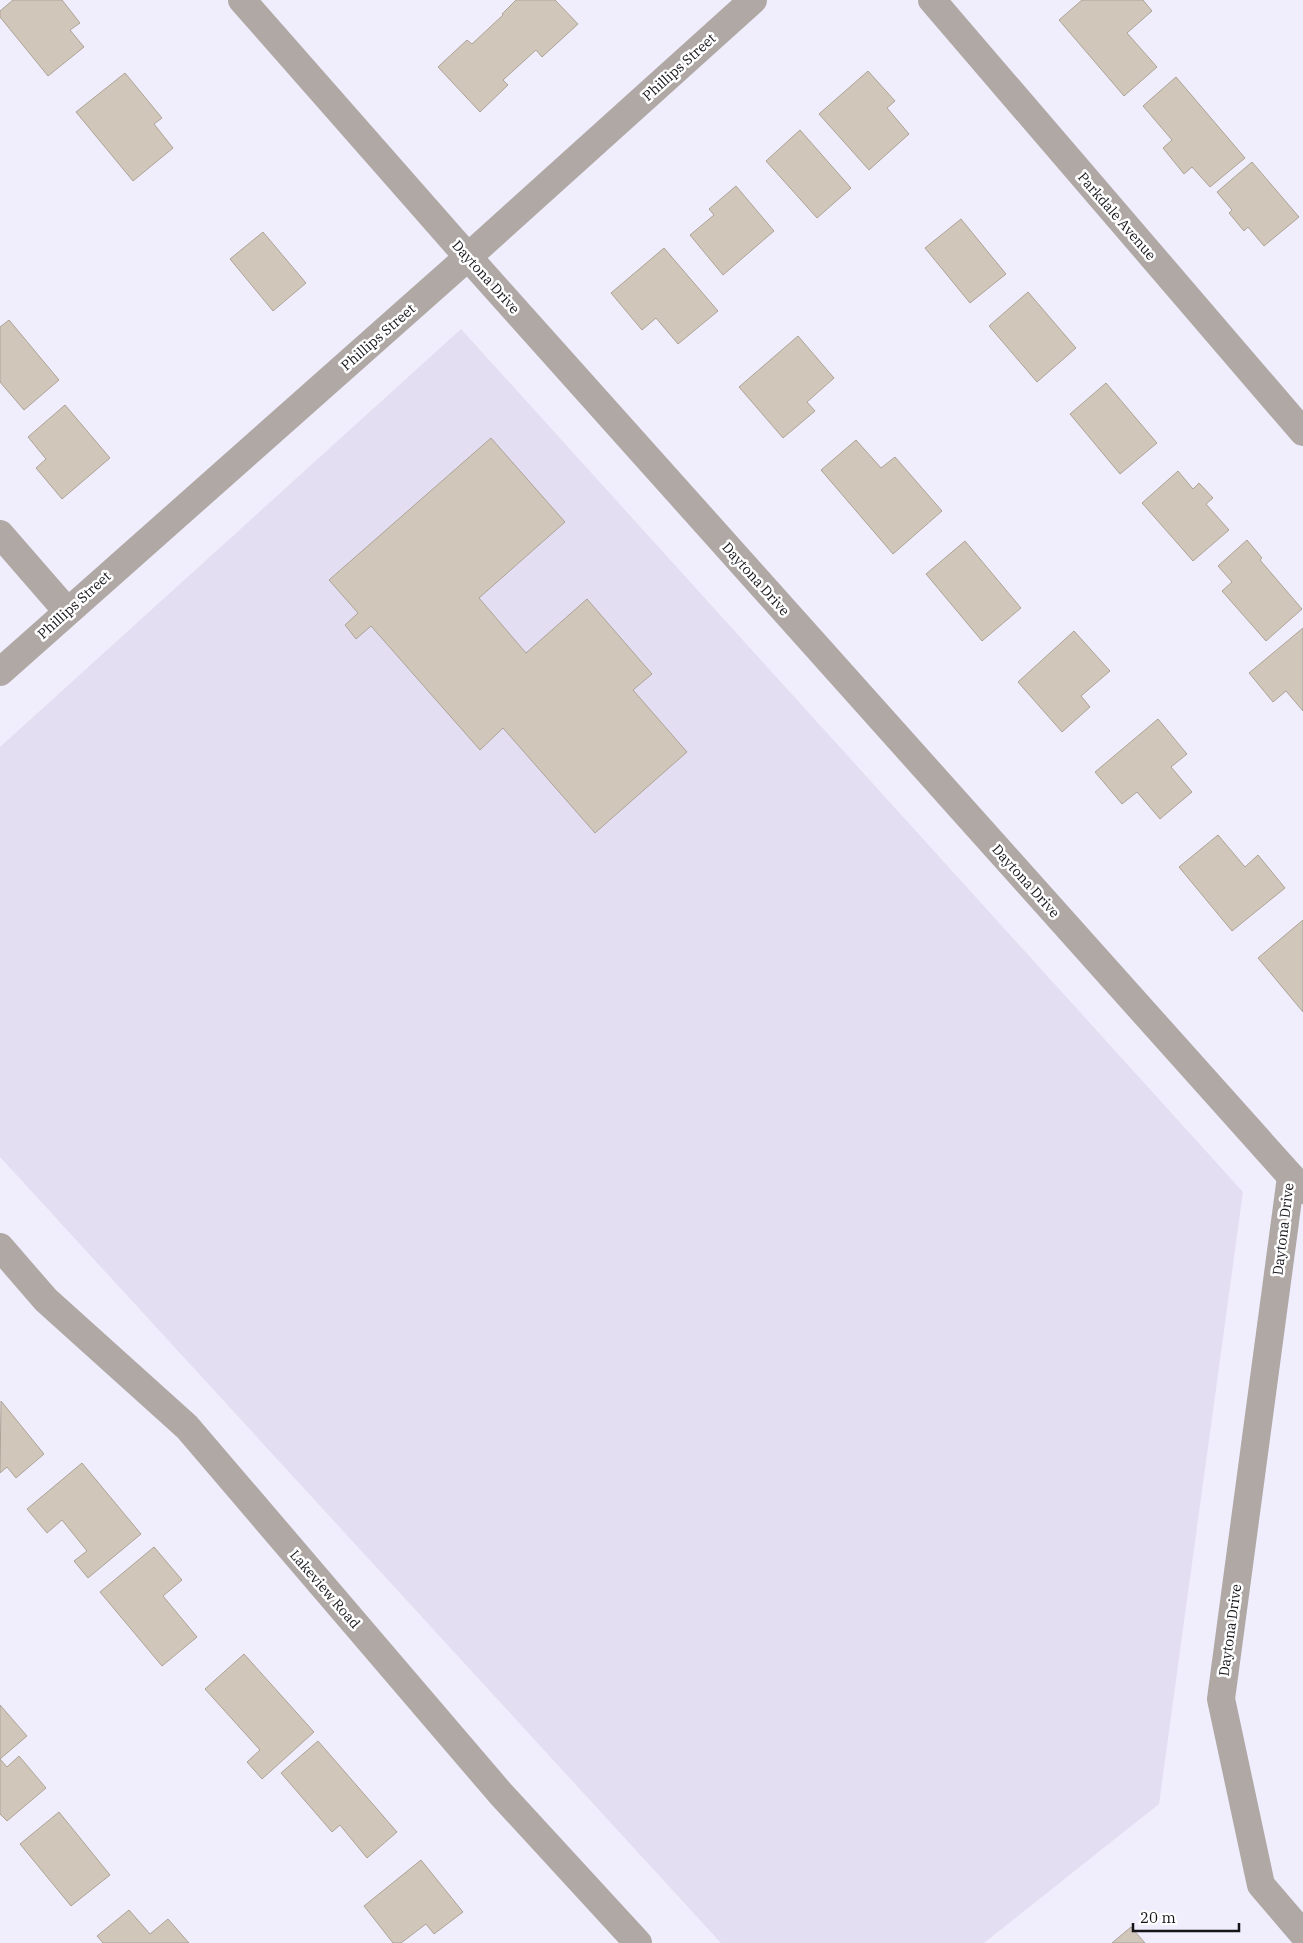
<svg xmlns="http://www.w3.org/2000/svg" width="1303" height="1943" font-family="'IBM Plex Serif',serif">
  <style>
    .education { fill: #e4def3 }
    .building { fill: #d0c6ba; stroke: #ada397 }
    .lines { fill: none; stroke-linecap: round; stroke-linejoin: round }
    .minor { stroke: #afa8a5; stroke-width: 28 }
    .tertiary { stroke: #afa8a5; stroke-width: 28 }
    .labels { text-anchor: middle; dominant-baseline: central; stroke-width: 5; stroke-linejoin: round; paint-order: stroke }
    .street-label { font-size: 14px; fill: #151419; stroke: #fff }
  </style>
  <rect width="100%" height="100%" fill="#f0edfc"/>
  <path class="education" d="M461,329l782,863 -84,612 -175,139h-263l-721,-786v-410z"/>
  <g class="building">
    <path d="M13,0h49l18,23 -10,7 14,17 -36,29 -48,-59v-6z"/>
    <path d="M516,0h39l23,24 -36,33 -6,-7 -33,30 5,5 -28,27 -42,-45 29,-27 5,4 31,-29 -1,-1z"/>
    <path d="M1082,0h61l9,11 -25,22 30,34 -33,29 -65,-76z"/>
    <path d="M868,71l27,30 -8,7 22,26 -40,36 -50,-56z"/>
    <path d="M125,73l37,45 -8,6 19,24 -40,33 -57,-69z"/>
    <path d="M1176,77l69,81 -35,29 -18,-20 -8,7 -21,-26 9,-8 -29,-34z"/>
    <path d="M800,130l51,58 -34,30 -51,-57z"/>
    <path d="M1252,162l47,55 -35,29 -16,-19 -4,4 -15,-18 3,-3 -15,-18z"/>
    <path d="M736,186l38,45 -51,44 -33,-40 24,-20 -5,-6z"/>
    <path d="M961,219l45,55 -36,29 -45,-55z"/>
    <path d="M263,232l43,51 -33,28 -43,-52z"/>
    <path d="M664,248l54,63 -40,33 -22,-26 -14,12 -31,-37z"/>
    <path d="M1028,292l48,56 -39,34 -48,-56z"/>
    <path d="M9,320l50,60 -35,30 -24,-28v-55z"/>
    <path d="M798,336l36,42 -27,24 8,9 -32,27 -44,-51z"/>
    <path d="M1106,383l51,60 -37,31 -50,-60z"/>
    <path d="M65,405l45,53 -48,41 -26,-31 10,-9 -18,-22z"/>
    <path d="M491,438l74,84 -86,76 47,55 61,-54 65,75 -19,16 54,62 -92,81 -92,-105 -23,22 -109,-124 -15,13 -11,-14 13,-12 -29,-33z"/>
    <path d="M856,440l25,28 14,-11 47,54 -49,43 -72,-84z"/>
    <path d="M1178,471l15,18 6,-6 14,15 -7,6 23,26 -36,31 -51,-58z"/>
    <path d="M1247,540l15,18 -2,2 42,49 -36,32 -44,-50 10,-9 -14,-16z"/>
    <path d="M965,541l56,67 -39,33 -56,-67z"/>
    <path d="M1303,628v83l-17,-20 -13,11 -24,-29z"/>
    <path d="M1074,631l36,40 -29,25 9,11 -28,25 -44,-50z"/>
    <path d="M1158,719l29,35 -16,13 21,25 -32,27 -23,-27 -15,12 -27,-32z"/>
    <path d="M1218,835l27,32 13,-12 27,33 -53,43 -53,-64z"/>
    <path d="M1303,920v92l-45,-54z"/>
    <path d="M1,1401l43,53 -28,24 -9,-11 -7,6z"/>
    <path d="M82,1463l59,71 -53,44 -14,-17 13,-10 -25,-31 -15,13 -20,-24z"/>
    <path d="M154,1547l28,33 -19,16 34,41 -35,29 -62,-74z"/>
    <path d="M244,1654l70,78 -52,47 -15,-17 13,-12 -55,-61z"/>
    <path d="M0,1705l27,31 -27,23 7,8 12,-11 27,32 -39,33 -7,-7z"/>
    <path d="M318,1741l79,91 -30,26 -27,-33 -8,7 -51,-59z"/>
    <path d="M59,1812l51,63 -39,31 -51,-62z"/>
    <path d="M421,1860l42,52 -29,22 -8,-10 -25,19h-8l-29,-37z"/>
    <path d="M129,1910l21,24 18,-15 21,24h-86l-6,-7z"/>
    <path d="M1131,1927l14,16h-33z"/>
  </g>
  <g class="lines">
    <g class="minor">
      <path d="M242,0l226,257 835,933"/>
      <path d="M932,0l371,432"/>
      <path d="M0,534l67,77"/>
      <path d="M1291,1177l-70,522 40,186 42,49"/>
      <path d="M0,1247l46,53 141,127 313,366 138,150"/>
    </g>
    <path class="tertiary" d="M0,672l468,-415 285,-257"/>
  </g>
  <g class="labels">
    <g class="street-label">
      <text transform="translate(679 67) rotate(-42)">Phillips Street</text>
      <text transform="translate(1117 216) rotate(49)">Parkdale Avenue</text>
      <text transform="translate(486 277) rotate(48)">Daytona Drive</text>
      <text transform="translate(378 337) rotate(-41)">Phillips Street</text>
      <text transform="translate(756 579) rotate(48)">Daytona Drive</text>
      <text transform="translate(74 605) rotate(-42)">Phillips Street</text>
      <text transform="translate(1026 881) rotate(48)">Daytona Drive</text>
      <text transform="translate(1283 1229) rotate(-83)">Daytona Drive</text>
      <text transform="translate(325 1589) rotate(49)">Lakeview Road</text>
      <text transform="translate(1230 1630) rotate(-82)">Daytona Drive</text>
    </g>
  </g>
  <path d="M1133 1923v8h106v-8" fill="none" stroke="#151419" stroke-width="2.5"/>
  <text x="1140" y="1923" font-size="15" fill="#151419" stroke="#ffffff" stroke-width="4" paint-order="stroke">20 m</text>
</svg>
